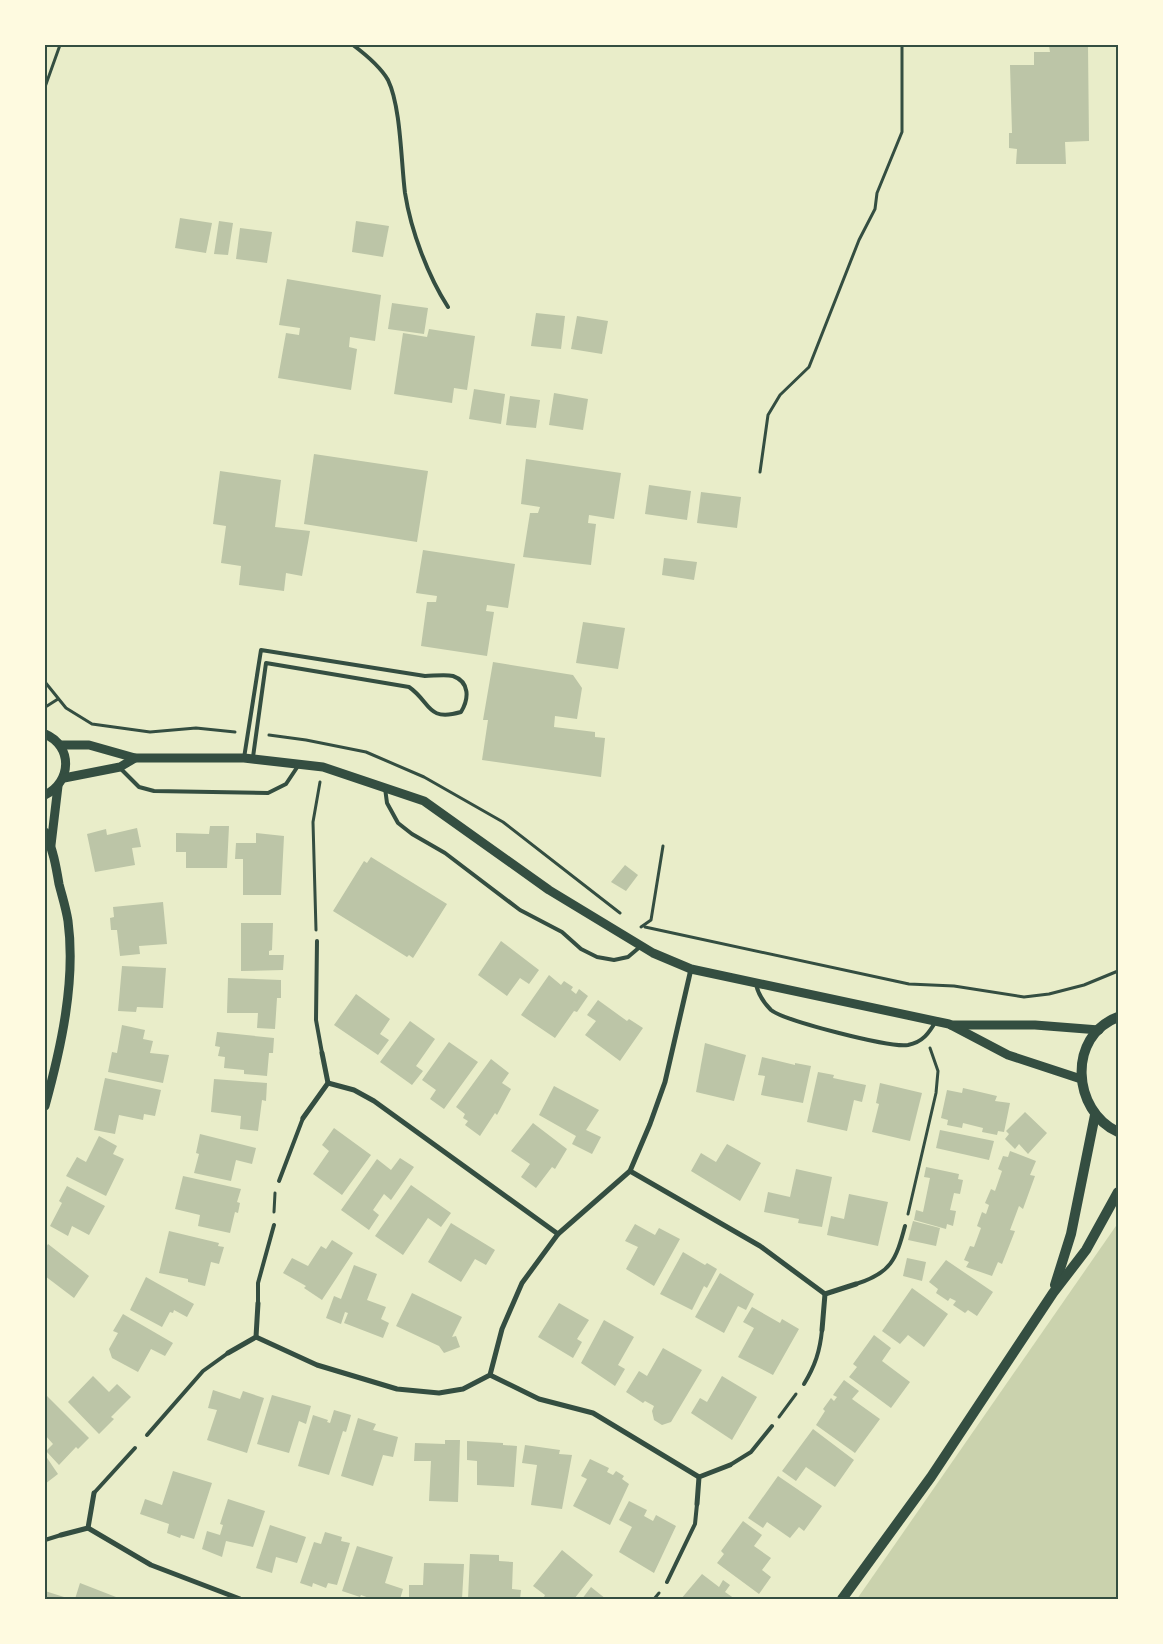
<svg xmlns="http://www.w3.org/2000/svg" width="1163" height="1644" font-family="Mulish,sans-serif">
  <style>
    .green { fill: #cad2ad }
    .building { fill: #bcc5a7 }
    .lines { fill: none; stroke-linecap: round; stroke-linejoin: round }
    .path { stroke: #344e41; stroke-width: 3 }
    .service { stroke: #344e41; stroke-width: 4 }
    .minor { stroke: #344e41; stroke-width: 5 }
    .tertiary { stroke: #344e41; stroke-width: 9 }
    .secondary { stroke: #344e41; stroke-width: 10 }
    .neatline { fill: none; stroke: #344e41; stroke-width: 2 }
  </style>
  <rect width="100%" height="100%" fill="#e9edc9"/>
  <path class="green" d="M1118,1223v376h-261z"/>
  <g class="building">
    <path d="M1049,46h39l1,95 -24,1 1,22h-50l1,-15 -8,-1v-15h3l-2,-68h24v-13h16z"/>
    <path d="M180,218l32,5 -6,30 -31,-5z"/>
    <path d="M219,221l14,2 -5,32 -14,-1z"/>
    <path d="M356,221l33,5 -6,31 -31,-5z"/>
    <path d="M240,228l32,4 -5,31 -31,-4z"/>
    <path d="M287,279l94,16 -6,46 -25,-4 -1,10 8,2 -6,41 -73,-12 8,-45 13,2 1,-7 -21,-3z"/>
    <path d="M392,303l36,5 -4,26 -36,-5z"/>
    <path d="M536,313l29,3 -4,33 -30,-3z"/>
    <path d="M577,316l31,5 -6,33 -31,-5z"/>
    <path d="M429,329l46,7 -8,54 -13,-2 -2,15 -58,-9 9,-61 24,4z"/>
    <path d="M474,389l31,5 -4,30 -32,-5z"/>
    <path d="M554,393l34,6 -5,31 -34,-5z"/>
    <path d="M510,396l30,4 -4,28 -30,-3z"/>
    <path d="M314,454l114,17 -11,71 -113,-18z"/>
    <path d="M526,459l95,14 -7,46 -25,-4 -1,8 8,1 -5,41 -68,-8 7,-44h8l2,-6 -19,-3z"/>
    <path d="M220,471l61,9 -6,47 35,4 -8,45 -16,-3 -2,18 -45,-6 2,-19 -20,-3 5,-37 -13,-2z"/>
    <path d="M649,485l42,6 -4,29 -42,-6z"/>
    <path d="M701,492l40,5 -4,31 -40,-5z"/>
    <path d="M423,550l92,14 -7,44 -21,-3 -1,6 8,1 -7,44 -66,-10 6,-44h9l1,-6 -21,-3z"/>
    <path d="M664,558l33,4 -3,18 -32,-5z"/>
    <path d="M583,622l42,6 -7,41 -42,-6z"/>
    <path d="M493,662l80,13 9,13 -5,31 -22,-3 -1,11 41,5v5l10,1 -4,39 -119,-17 6,-40h-5z"/>
    <path d="M210,826h19l-2,42h-41v-16h-10v-19l33,1z"/>
    <path d="M137,828l4,19 -9,1 3,17 -40,7 -8,-38 19,-5 1,6z"/>
    <path d="M256,833l28,3 -3,59h-38v-36h-8l1,-16h20z"/>
    <path d="M371,857l76,47 -34,54 -4,-3 -2,2 -74,-46 31,-50 3,2z"/>
    <path d="M625,865l13,10 -12,16 -15,-9z"/>
    <path d="M163,902l4,42 -28,2 1,8 -20,2 -3,-26h-6l-1,-12 4,-1 -1,-10z"/>
    <path d="M241,923h32l-1,27 -3,1v4h15l-1,15 -42,1z"/>
    <path d="M501,941l38,29 -10,14 -9,-6 -13,18 -29,-21z"/>
    <path d="M122,966l44,2 -3,40 -26,-1 -1,5 -18,-1z"/>
    <path d="M549,975l12,10 3,-4 9,6 -2,3 5,4 3,-5 9,7 -11,16 -3,-1 -19,27 -34,-23z"/>
    <path d="M228,978l53,2v18h-4l-2,31 -18,-1 1,-15h-31z"/>
    <path d="M356,994l34,25 -10,15 9,6 -11,15 -44,-30z"/>
    <path d="M598,1000l29,21 2,-2 14,9 -23,33 -35,-26 11,-14 -9,-6z"/>
    <path d="M410,1021l25,18 -19,27 7,5 -11,14 -32,-23z"/>
    <path d="M122,1025l23,5 -2,9 10,2 -3,12 19,2 -6,28 -55,-11 4,-20 5,1z"/>
    <path d="M217,1032l57,6 -1,15h-4l-2,23 -23,-2v-4l-20,-2 1,-11 -7,-1 2,-9 -5,-1z"/>
    <path d="M449,1042l29,20 -34,47 -14,-10 6,-9 -14,-10z"/>
    <path d="M705,1043l41,12 -12,46 -38,-9z"/>
    <path d="M762,1057l33,8v-2l16,3 -8,37 -42,-8 4,-19 -7,-1z"/>
    <path d="M491,1059l18,14 -7,10 9,6 -14,26 -2,-2 -15,23 -15,-11 3,-4 -5,-3 2,-4 -9,-7z"/>
    <path d="M818,1072l16,3 -1,3 33,7 -4,17 -8,-2 -7,31 -40,-9z"/>
    <path d="M105,1078l56,12 -6,26 -11,-2 -1,6 -24,-5 -4,19 -21,-4z"/>
    <path d="M214,1079l53,4 -1,18 -4,-1 -4,31 -18,-2 1,-13 -30,-4z"/>
    <path d="M880,1083l42,10 -12,48 -38,-9 7,-28 -3,-1z"/>
    <path d="M554,1086l45,24 -13,20 15,7 -9,17 -20,-10 4,-8 -37,-21z"/>
    <path d="M963,1088l34,8 -2,5 15,2 -6,29 -6,-1 -1,4 -15,-3 1,-4 -20,-5 -1,5 -15,-3 1,-5 -7,-2 6,-28 15,3z"/>
    <path d="M1025,1112l22,21 -19,21 -9,-10 -4,5 -10,-10 4,-5 -3,-3z"/>
    <path d="M533,1123l34,26 -12,20 -3,-2 -16,21 -15,-11 9,-13 -19,-13z"/>
    <path d="M334,1128l37,27 -29,40 -29,-21 16,-23 -7,-6z"/>
    <path d="M940,1130l54,11 -5,19 -53,-12z"/>
    <path d="M200,1134l56,14 -4,16 -16,-4 -5,21 -37,-8 5,-19 -3,-1z"/>
    <path d="M99,1136l18,10 -4,8 11,5 -18,37 -40,-20 11,-19 9,5z"/>
    <path d="M727,1144l34,19 -21,38 -49,-30 10,-18 15,9z"/>
    <path d="M1010,1151l26,10 -6,14 5,1 -12,33 -4,-3 -9,24 5,1 -13,33 -4,-2 -6,14 -26,-9 3,-5 -5,-2 6,-14 4,1 7,-19 -4,-2 5,-14 4,2 3,-9 -4,-2 6,-14 4,2 7,-20 -4,-2 5,-13 5,1z"/>
    <path d="M400,1158l14,9 -23,33 -7,-6 -11,16 6,5 -10,15 -28,-20 36,-51 14,11z"/>
    <path d="M926,1167l33,7 -1,5 5,1 -3,14 -6,-1 -4,17 6,1 -3,15 -6,-2 -1,5 -32,-9 2,-10 7,2 7,-34 -6,-1z"/>
    <path d="M796,1169l36,8 -10,50 -24,-4 1,-4 -35,-7 4,-20 22,5z"/>
    <path d="M183,1176l58,13 -4,13 3,1 -2,10 -3,-1 -5,21 -32,-7 2,-11 -25,-6z"/>
    <path d="M411,1185l40,28 -10,14 -13,-9 -25,37 -28,-19z"/>
    <path d="M67,1186l38,20 -16,29 -17,-9 -4,10 -18,-10 12,-23 -3,-2z"/>
    <path d="M849,1194l39,8 -10,44 -51,-11 4,-19 13,3z"/>
    <path d="M913,1221l27,7 -4,18 -28,-6z"/>
    <path d="M451,1223l44,27 -9,15 -11,-6 -14,23 -33,-20z"/>
    <path d="M635,1224l20,11 4,-7 21,11 -26,47 -28,-17 12,-22 -13,-6z"/>
    <path d="M169,1231l50,12 -1,3 6,1 -5,17 -8,-2 -6,24 -17,-4v-3l-29,-6z"/>
    <path d="M332,1240l21,13 -31,47 -18,-12 2,-2 -23,-13 9,-15 16,8 13,-20 5,3z"/>
    <path d="M48,1244l41,32 -15,22 -29,-22v-27z"/>
    <path d="M683,1252l22,13 2,-2 10,6 -10,19 -3,-2 -12,24 -32,-16z"/>
    <path d="M907,1258l19,4 -4,19 -19,-5z"/>
    <path d="M946,1260l47,32 -16,24 -9,-6 -3,3 -12,-8 3,-4 -6,-3 -2,3 -12,-8 2,-4 -9,-7z"/>
    <path d="M354,1265l23,9 -10,26 19,7 -5,12 8,4 -6,15 -39,-15 4,-10 -3,-1 -4,12 -15,-6 8,-22 7,3z"/>
    <path d="M720,1273l34,21 -8,16 -8,-4 -14,27 -29,-16z"/>
    <path d="M146,1277l48,27 -7,13 -13,-7 -1,3 -3,-1 -8,15 -32,-17z"/>
    <path d="M912,1288l36,26 -24,33 -16,-12 -8,9 -18,-13z"/>
    <path d="M412,1293l50,24 -10,20 4,-1 4,11 -16,6 -5,-7 -43,-20z"/>
    <path d="M559,1303l30,17 -12,19 5,3 -9,16 -35,-21z"/>
    <path d="M752,1307l28,16 2,-4 17,10 -26,46 -35,-18 16,-29 -11,-6z"/>
    <path d="M123,1314l50,29 -8,13 -14,-7 -13,23 -26,-14 -3,-9 9,-16 -5,-2z"/>
    <path d="M604,1320l30,17 -16,28 7,4 -10,17 -34,-23z"/>
    <path d="M874,1335l17,13 -9,13 28,21 -19,26 -42,-31 8,-10 -4,-3z"/>
    <path d="M663,1348l39,22 -31,52 -9,3 -8,-5 -2,-9 2,-5 -9,-5 -2,2 -17,-11 13,-21 8,5z"/>
    <path d="M93,1376l16,16 8,-8 14,13 -20,20 3,2 -15,15 -31,-32z"/>
    <path d="M722,1376l35,21 -25,43 -41,-27 9,-15 7,4z"/>
    <path d="M844,1380l15,11 -7,8 28,20 -25,34 -39,-28 9,-14 -2,-2 8,-11 3,3 3,-4 -4,-2z"/>
    <path d="M213,1390l27,9 3,-8 21,7 -17,55 -40,-13 10,-30 -9,-2z"/>
    <path d="M46,1395l43,43 -11,11 -2,-2 -17,18 -13,-14 7,-7 -8,-9z"/>
    <path d="M272,1395l39,11 -5,18 -7,-3 -10,32 -32,-9z"/>
    <path d="M334,1410l17,5 -5,17 -3,-1 -14,44 -31,-9 15,-51 15,5 -1,2 3,1z"/>
    <path d="M358,1418l18,6 -3,6 25,7 -5,20 -10,-2 -10,31 -32,-10z"/>
    <path d="M813,1429l41,31 -19,27 -29,-20 -10,14 -14,-10z"/>
    <path d="M445,1440h15l-2,62 -29,-1 2,-40h-17l1,-18 30,1z"/>
    <path d="M467,1441l36,2v2l14,1 -3,41 -37,-2v-24l-10,-1z"/>
    <path d="M525,1445l35,5 -1,4 13,1 -10,54 -31,-4 6,-40 -15,-2z"/>
    <path d="M45,1455l13,19 -13,10z"/>
    <path d="M590,1459l19,9 -2,4 6,3 3,-4 8,5 -2,3 7,5 -19,41 -37,-19 14,-27 -6,-3z"/>
    <path d="M173,1471l39,12 -18,56 -13,-4 -1,3 -13,-5 2,-9 -29,-10 5,-15 17,6z"/>
    <path d="M778,1476l44,30 -18,25 -5,-4 -9,11 -23,-16 -4,6 -15,-10z"/>
    <path d="M228,1499l37,12 -12,36 -27,-6 -4,16 -20,-8 5,-18 13,4 3,-10 -3,-1z"/>
    <path d="M629,1501l18,9 -3,6 9,5 3,-6 20,11 -22,47 -35,-21 13,-25 -13,-7z"/>
    <path d="M743,1521l19,14 -8,11 17,12 -9,12 9,7 -12,17 -42,-31 7,-9 -3,-3z"/>
    <path d="M270,1525l36,12 -9,26 -21,-6 -4,16 -16,-5z"/>
    <path d="M325,1532l17,5 -1,4 9,2 -13,42 -9,-2 -2,5 -13,-5 -1,4 -12,-4 14,-41 7,2z"/>
    <path d="M357,1546l36,11 -8,26 18,6 -3,10h-28l-11,-4 -1,2 -18,-6z"/>
    <path d="M562,1550l31,25 -19,24h-31l2,-4 -12,-9z"/>
    <path d="M470,1554l29,1v6l14,1 -1,27 9,1 -1,9h-52z"/>
    <path d="M424,1563l40,1 -2,35h-53v-14h14z"/>
    <path d="M702,1574l17,13 4,-7 7,5 -5,7 10,7h-54z"/>
    <path d="M80,1583l36,14 -1,2h-40z"/>
    <path d="M591,1587l15,12h-24z"/>
    <path d="M45,1591l19,6 -1,2h-18z"/>
  </g>
  <g class="lines">
    <g class="path">
      <path d="M45,87l15,-42"/>
      <path d="M760,472l8,-57 12,-20 29,-28 50,-127 16,-31 2,-16 25,-61v-87"/>
      <path d="M45,682l21,26 26,16 58,8 46,-4 39,4"/>
      <path d="M47,706l11,-7"/>
      <path d="M269,735l37,5 60,12 58,25 79,45 117,91"/>
      <path d="M641,927l10,-7 12,-74"/>
      <path d="M645,927l264,57 45,2 70,11 25,-3 35,-9 34,-14"/>
      <path d="M316,930l-3,-108 7,-40"/>
      <path d="M274,1212l1,-19"/>
      <path d="M908,1214l28,-121 2,-22 -8,-23"/>
      <path d="M779,1417l17,-23"/>
      <path d="M654,1599l5,-6"/>
    </g>
    <g class="service">
      <path d="M353,45c12,9 27,21 35,35 13,27 13,82 17,113 6,38 23,83 43,114"/>
      <path d="M244,758l17,-108 164,26c8,0 20,-2 28,0 17,6 16,23 8,36 -35,10 -30,-10 -52,-25l-143,-24 -13,94"/>
      <path d="M120,768l19,19 15,4 114,2 18,-9 12,-18"/>
      <path d="M385,788l2,15 11,20 14,11 33,19 75,57 42,22 19,17 16,8 17,3 14,-3 13,-11"/>
      <path d="M317,941l-1,79 6,33"/>
      <path d="M756,984c2,10 7,18 15,26 14,11 119,38 137,35 15,-3 21,-12 28,-24"/>
      <path d="M279,1181l24,-63"/>
      <path d="M856,1284c35,-11 40,-24 49,-58"/>
      <path d="M258,1303v-20l16,-58"/>
      <path d="M804,1384c11,-18 16,-33 18,-54"/>
      <path d="M147,1435l56,-64 25,-18"/>
      <path d="M730,1465l21,-13 21,-26"/>
      <path d="M94,1493l41,-45"/>
      <path d="M45,1540l16,-5"/>
      <path d="M667,1582l28,-58 2,-20"/>
    </g>
    <g class="minor">
      <path d="M328,1083l26,7 20,11 184,133"/>
      <path d="M303,1118l25,-35 -6,-30"/>
      <path d="M630,1171l130,75 65,48"/>
      <path d="M822,1330l3,-36 31,-10"/>
      <path d="M256,1337l61,28 80,24 42,4 24,-4 27,-14 12,-46 20,-46 36,-49 72,-63 20,-47 15,-42 26,-113"/>
      <path d="M228,1353l28,-16 2,-34"/>
      <path d="M490,1375l49,24 54,14 106,64"/>
      <path d="M697,1504l2,-27 31,-12"/>
      <path d="M88,1528l63,37 89,34"/>
      <path d="M61,1535l27,-7 6,-35"/>
    </g>
    <g class="tertiary">
      <path d="M45,734c28,12 27,48 0,61"/>
      <path d="M60,745h29l46,13h109l79,9 101,34 125,89 104,63 38,16 258,55 59,31 73,24"/>
      <path d="M64,778l56,-11 15,-9"/>
      <path d="M45,832c8,17 11,34 14,52 3,12 7,24 9,37 8,60 -7,127 -23,185"/>
      <path d="M51,845l7,-59"/>
      <path d="M951,1025h84l64,5"/>
    </g>
    <g class="secondary">
      <path d="M1118,1017c-51,19 -46,94 0,115"/>
      <path d="M1055,1285l16,-51 24,-119"/>
      <path d="M842,1599l89,-122 122,-184 33,-43 32,-58"/>
    </g>
  </g>
  <rect width="1163" height="1644" fill="none" stroke="#fefae0" stroke-width="92"/>
  <rect x="46" y="46" width="1071" height="1552" class="neatline"/>
</svg>
